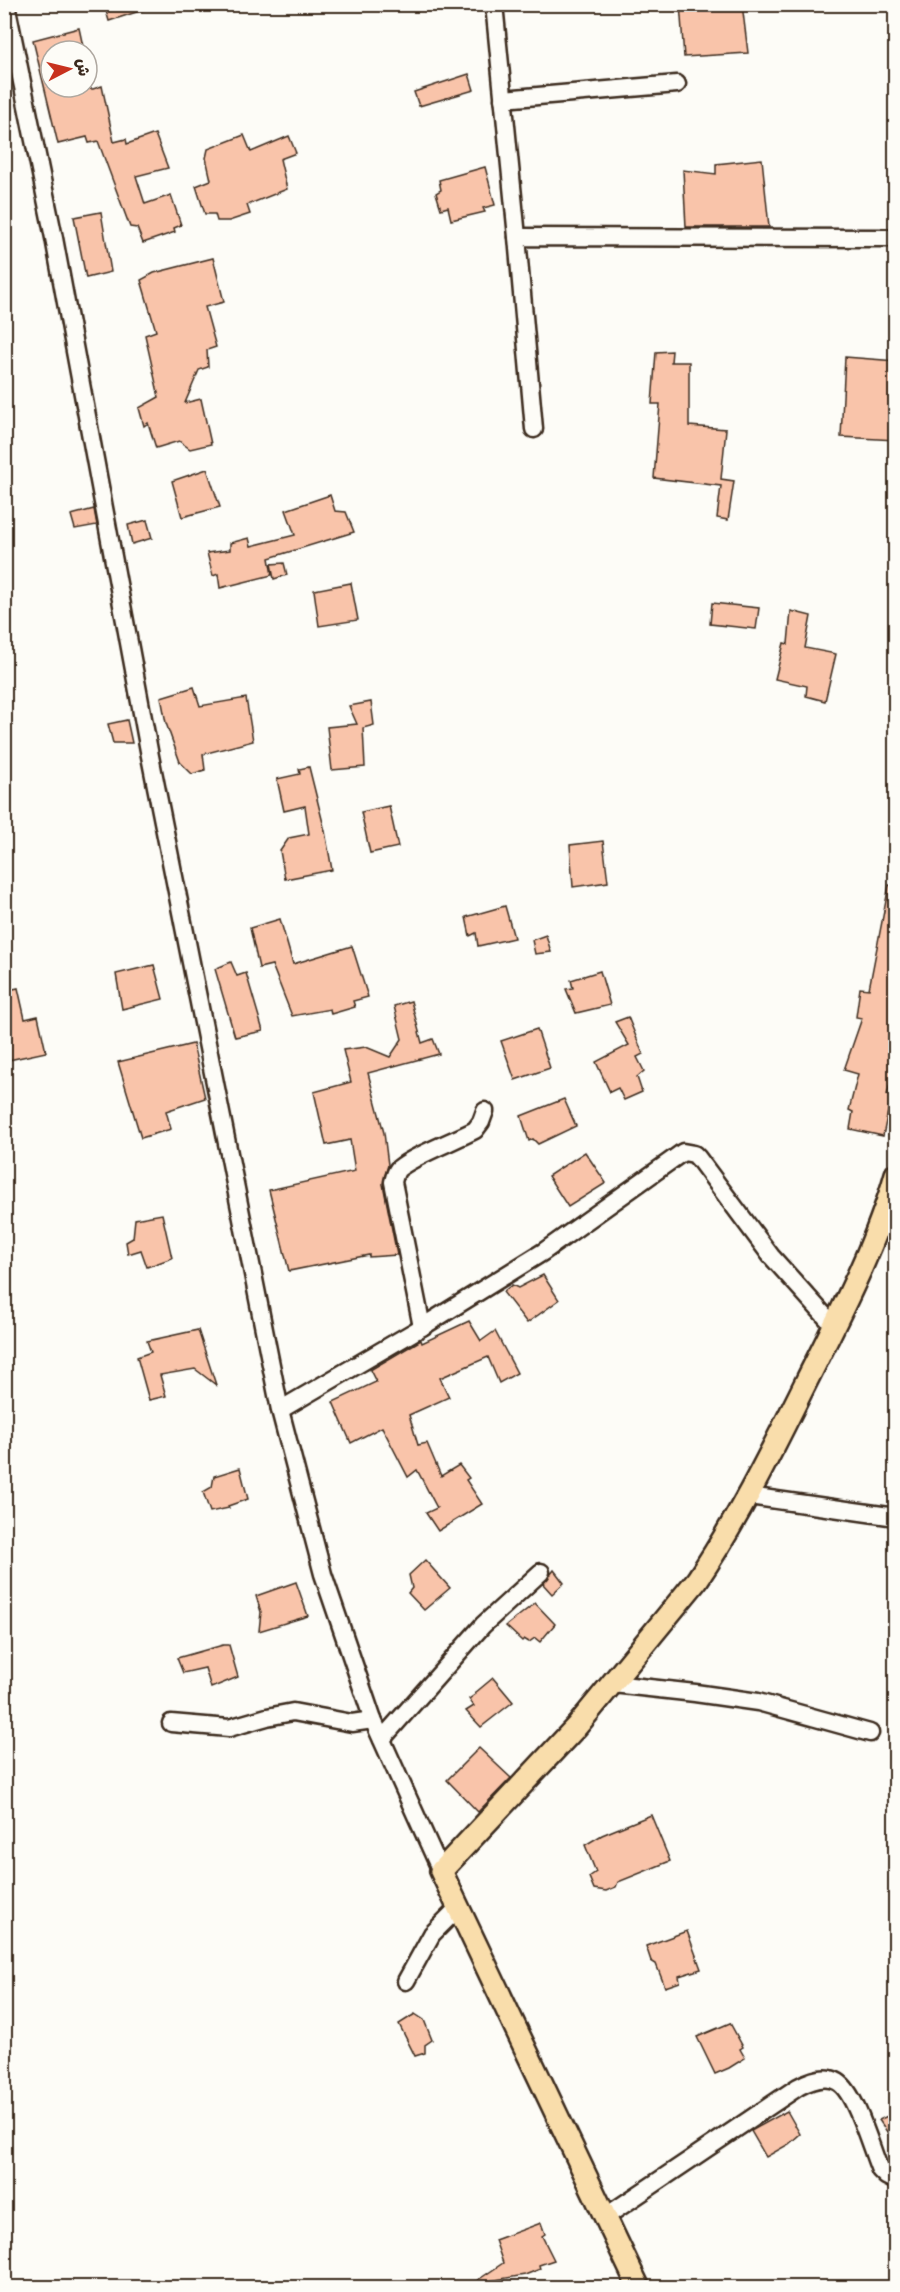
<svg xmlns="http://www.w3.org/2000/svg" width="900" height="2292" font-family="Dekko,'Playpen Sans Arabic',sans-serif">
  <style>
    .building { fill: #f9c4aa; stroke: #3b2a1e; stroke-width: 1.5 }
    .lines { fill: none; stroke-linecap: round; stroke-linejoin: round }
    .minor-casing { stroke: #3b2a1e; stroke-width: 21 }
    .major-casing { stroke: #3b2a1e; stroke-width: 26 }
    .minor { stroke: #fdfcf7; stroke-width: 16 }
    .major { stroke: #f9ddab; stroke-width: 21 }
  </style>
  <rect width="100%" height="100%" fill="#fdfcf7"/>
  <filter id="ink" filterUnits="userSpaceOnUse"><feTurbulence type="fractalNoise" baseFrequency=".0167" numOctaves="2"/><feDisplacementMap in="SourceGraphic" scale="12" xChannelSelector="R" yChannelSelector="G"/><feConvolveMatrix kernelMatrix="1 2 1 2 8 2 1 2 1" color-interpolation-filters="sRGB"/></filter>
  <g filter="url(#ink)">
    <g class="building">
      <path d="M104,4h47l1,3 -43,14z"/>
      <path d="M680,4h62l6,49 -64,4z"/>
      <path d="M79,28l5,23h-33v36l42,2 9,-3 12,56 12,-3 1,5 28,-10 13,34 -32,8 9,28 26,-9 10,30 -7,3 1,4 -32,11 -6,-15 -7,-1 -32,-86 -9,2 -2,-6 -29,7 -25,-104z"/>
      <path d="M469,74l5,16 -55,16 -5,-14z"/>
      <path d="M244,135l7,17 38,-16 7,17 -16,6 7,30 -40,16 3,9 -21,7h-12l-2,-7h-10l-9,-28 15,-6 -5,-22 2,-9z"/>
      <path d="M762,159l7,68h-83l-3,-57 33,4v-10z"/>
      <path d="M485,167l10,38 -12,3 2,4 -34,8 -3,-13 -7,2 -5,-16 5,-3 -2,-10z"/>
      <path d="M101,212l10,60 -25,6 -12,-61z"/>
      <path d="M213,258l11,44 -19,5 11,40 -9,3 1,17 -9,3 -14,33 16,-4 10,45 -21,5 -11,-8 -23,7 -8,-25 -4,3 -5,-18 20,-11 -14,-62 11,-4 -15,-51 13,-7z"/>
      <path d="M672,351l-1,11h18v64l37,3 -5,50 13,2 -6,39 -11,-2 4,-32 -67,-8 6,-74h-8l4,-52z"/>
      <path d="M845,357l51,4v79l-55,-3z"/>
      <path d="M207,469l13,38 -38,10 -10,-36z"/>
      <path d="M330,495l5,16 11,1 8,20 -85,26 3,17 -52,13 -2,-14 -5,2 -6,-23 23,-3v-7l19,-5 2,8 44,-11 -9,-25z"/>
      <path d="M94,509l3,16 -22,4 -4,-14z"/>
      <path d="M147,520l5,18 -20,6 -4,-19z"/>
      <path d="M284,563l3,12 -13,4 -3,-15z"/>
      <path d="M351,583l7,37 -39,6 -5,-36z"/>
      <path d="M712,603l47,5 -3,21 -46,-5z"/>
      <path d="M791,611l20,5 -6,32 31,6 -11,47 -19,-5 1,-10 -32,-7 9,-36 4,1z"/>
      <path d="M194,687l6,19 46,-8 7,43 -50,13 2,16 -13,4 -12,-12 -14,-39 -5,-26z"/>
      <path d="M371,702l3,23 -11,3 2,39 -33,3 -5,-43 30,-3 -8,-18z"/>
      <path d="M127,720l5,23h-19l-5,-19z"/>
      <path d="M309,767l16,64 7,39 -47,9 -5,-28 9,-13 20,-4 -4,-28 -21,5 -7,-32 23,-5 -1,-5z"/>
      <path d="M389,806l9,41 -28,6 -9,-41z"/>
      <path d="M603,841l5,41 -35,5 -3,-42z"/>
      <path d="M889,885l7,1v177l-9,32 4,1 -8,40 -33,-7 3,-17 -4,-2 9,-36 -14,-4 18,-52 -6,-1 4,-29 9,1z"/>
      <path d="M505,906l9,32 -36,8 -2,-13 -6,3 -4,-19z"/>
      <path d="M280,919l13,45 59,-18 16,51 -15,4 2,6 -24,7 -1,-5 -38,7 -20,-51 -13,3 -9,-40z"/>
      <path d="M546,935l5,17 -16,2 -3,-14z"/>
      <path d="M231,962l6,14 9,-3 17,58 -28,6 -20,-68z"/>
      <path d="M154,965l9,34 -41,10 -6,-35z"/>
      <path d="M600,971l10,34 -34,8 -10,-24 7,-1 -2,-8z"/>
      <path d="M18,988l7,31 13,-3 8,36 -42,9v-70z"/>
      <path d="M411,1001l11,42 11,-4 6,15 -71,19 16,60 4,32 -5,19 14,71 -28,2v-2l-80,16 -20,-81 86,-19 -5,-31 -24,5 -12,-53 37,-10 -8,-32 23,-3 24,10 12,-18 -8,-33z"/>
      <path d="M628,1017l15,37 -6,3 7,14 -7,6 5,15 -18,8 -6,-12 -8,4 -14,-30 33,-17 -14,-23z"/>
      <path d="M537,1029l13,39 -35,12 -14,-39z"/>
      <path d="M193,1044l12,54 -39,13 5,18 -30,9 -23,-76z"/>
      <path d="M564,1099l12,27 -38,18 -5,-5 -4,2 -8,-25z"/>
      <path d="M585,1152l21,31 -38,24 -20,-31z"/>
      <path d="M162,1214l10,44 -25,9 -6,-17 -13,4 -2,-12 7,-4 2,-19z"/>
      <path d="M543,1275l16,25 -32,23 -24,-31 9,-7 6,3z"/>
      <path d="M469,1321l12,20 14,-10 22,42 -18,10 -11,-26 -48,21 9,19 -40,18 9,30 9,-2 14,33 18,-11 10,13 -3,2 16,24 -44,27 -12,-18 11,-5 -20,-38 -9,7 -26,-50 -31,16 -18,-41 43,-20 -6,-12 51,-30 1,3z"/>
      <path d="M198,1330l18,55 -21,-16 -35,6 6,21 -17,4 -12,-43 14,-5 -4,-11z"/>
      <path d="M240,1468l8,31 -20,7 1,2 -19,4 -7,-20 9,-5 2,-11z"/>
      <path d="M425,1560l25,28 -26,22 -16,-17 4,-5 -3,-13z"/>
      <path d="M554,1570l10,13 -12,11 -9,-10z"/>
      <path d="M296,1582l12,34 -49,15 2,-19 -5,-16z"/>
      <path d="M535,1603l20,21 -15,18 -5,-4 -6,4 -5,-3 -2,2 -16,-15z"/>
      <path d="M223,1645h6l9,32 -27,11 -6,-20 -22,5 -6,-15z"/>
      <path d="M493,1678l20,24 -32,25 -15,-16 8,-5 -5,-7 7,-5 -1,-1z"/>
      <path d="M479,1748l32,30 -33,34 -31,-32z"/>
      <path d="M651,1815l19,46 -52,21 -2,5 -10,4 -12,-2 -5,-12 7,-5 -11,-27 17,-10z"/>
      <path d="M687,1931l14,38 -22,7 1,6 -15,5 -9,-23 -5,-3 -5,-15z"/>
      <path d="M415,2014l9,6 8,20 -7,5v8l-10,3 -16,-32z"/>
      <path d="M730,2023l13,24 -3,2 5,9 -16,10 -14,6 -18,-37z"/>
      <path d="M787,2111l13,23 -11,10 -23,13 -15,-26z"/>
      <path d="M896,2112v33l-17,-25z"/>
      <path d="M541,2223l4,11 -3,2 12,24 -15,5 1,4 -15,6 -53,9 31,-21 -8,-23z"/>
    </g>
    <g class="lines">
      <defs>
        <g id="minor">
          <path d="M6,4l48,234 96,518 130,654 43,164 50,146 68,151"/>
          <path d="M494,4l23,233"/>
          <path d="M503,99l174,-15"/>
          <path d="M534,429l-17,-192 379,1"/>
          <path d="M422,1327l-29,-145c1,-4 2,-9 5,-13 17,-14 56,-28 77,-39l6,-8 4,-11"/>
          <path d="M280,1410l142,-83 121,-75 140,-100 11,2 4,4 73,98 63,70"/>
          <path d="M749,1496l147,21"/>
          <path d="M613,1684l82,9 63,9 112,31"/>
          <path d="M171,1723l58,5 38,-11 26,-5 59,11 21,-3"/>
          <path d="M382,1739l101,-114 58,-53"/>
          <path d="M406,1981l26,-47 27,-27"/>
          <path d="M605,2217l193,-130c11,-6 27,-13 40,-5 18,11 33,67 42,88l6,6 10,5"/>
        </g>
        <path id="major" d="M639,2288l-198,-417 136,-145 120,-146c43,-64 76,-132 110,-200 33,-66 69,-135 89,-206"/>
      </defs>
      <use href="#minor" class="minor-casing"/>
      <use href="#major" class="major-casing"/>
      <use href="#minor" class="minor"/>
      <use href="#major" class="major"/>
    </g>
  </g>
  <rect width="900" height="2292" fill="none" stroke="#fdfcf7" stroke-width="24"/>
  <rect x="12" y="12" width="876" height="2268" fill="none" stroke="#3b2a1e" stroke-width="2" filter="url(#ink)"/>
  <g transform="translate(69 69) rotate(83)"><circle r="28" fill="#fdfcf7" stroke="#afa8a0" stroke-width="1.5"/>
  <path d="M0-4.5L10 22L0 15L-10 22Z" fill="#c8321e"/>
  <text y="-9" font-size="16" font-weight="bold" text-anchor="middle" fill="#3b2a1e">ش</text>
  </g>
</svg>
